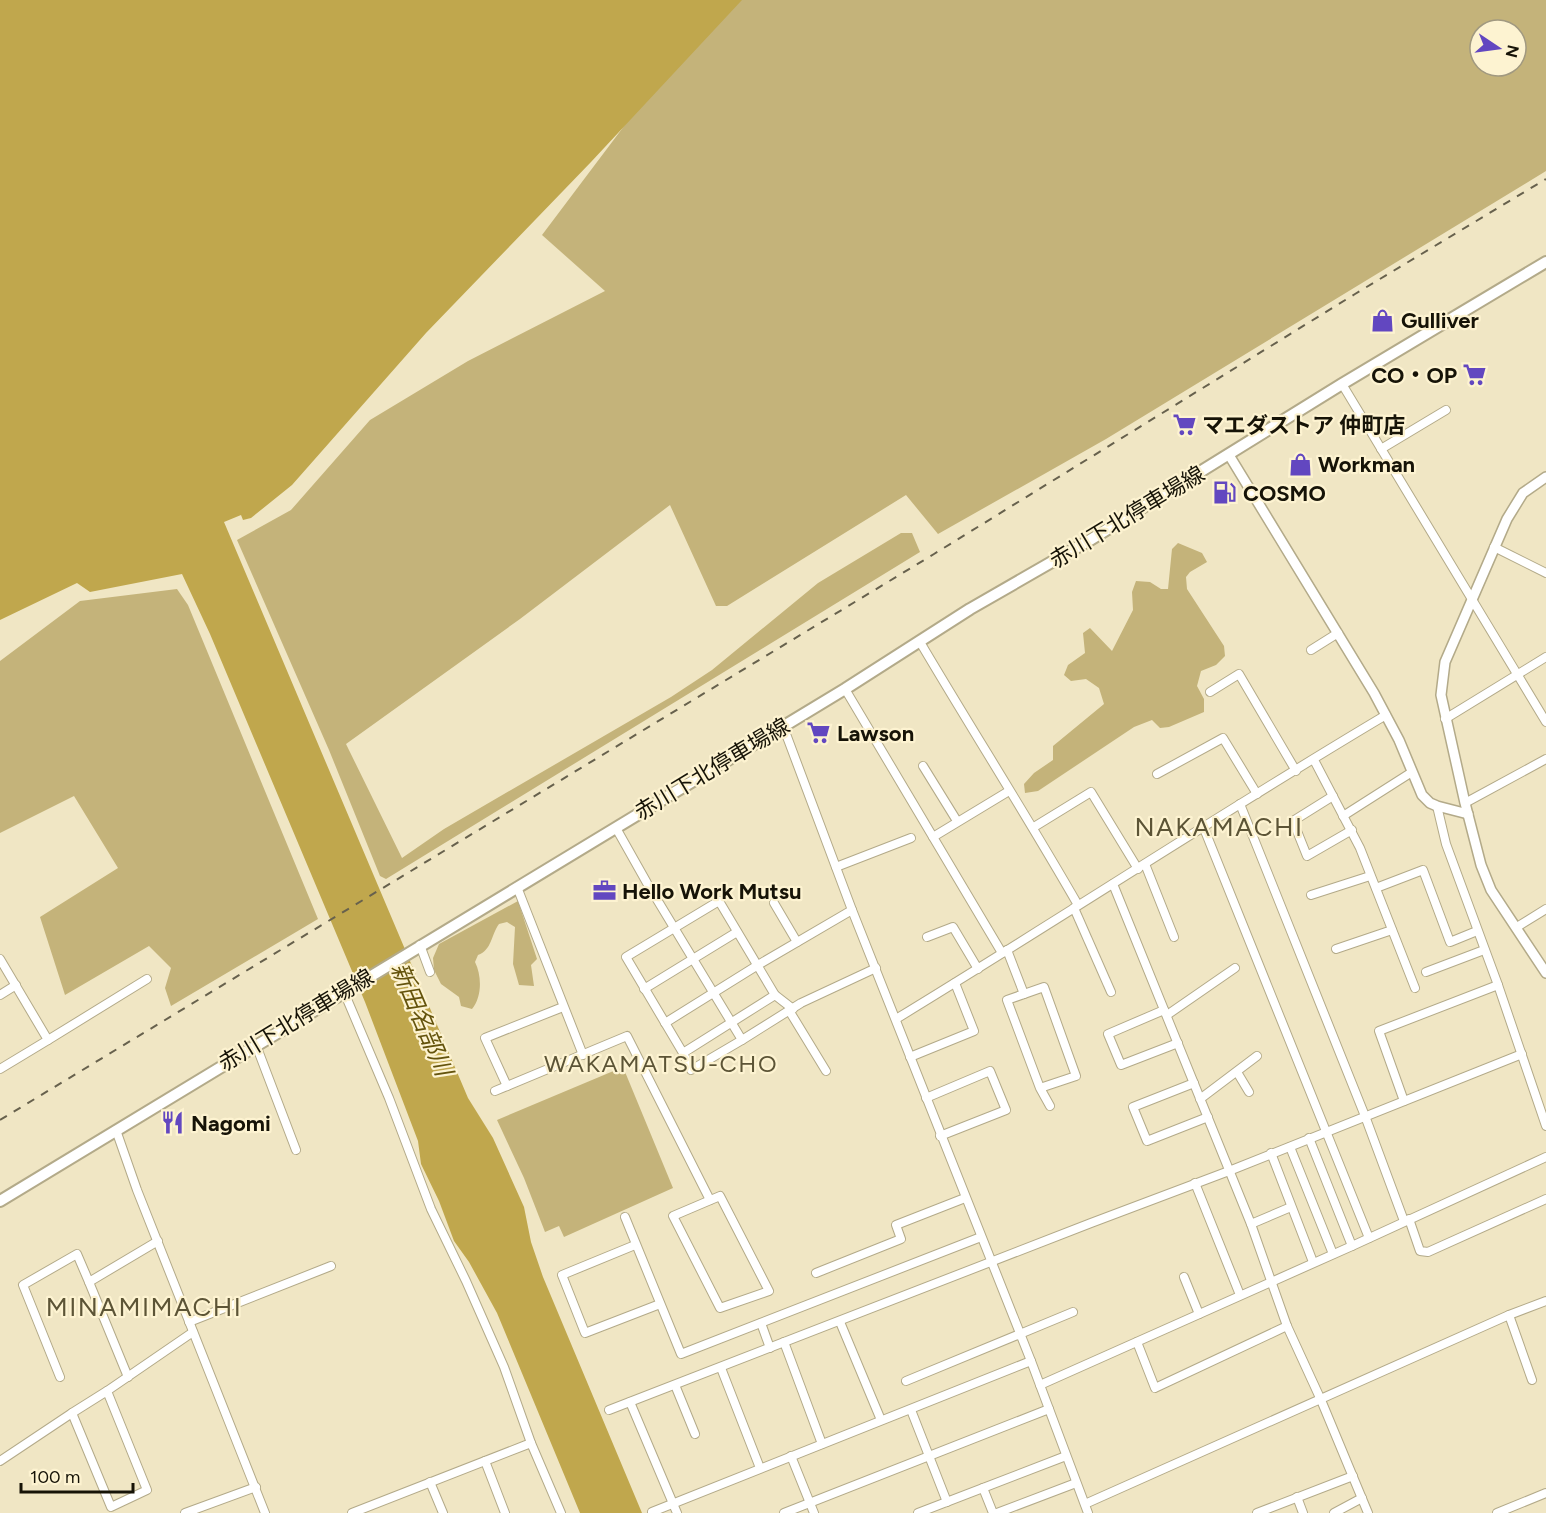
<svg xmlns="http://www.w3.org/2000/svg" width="1546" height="1513" font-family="Figtree,'Noto Sans JP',sans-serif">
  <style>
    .green { fill: #c4b37a; fill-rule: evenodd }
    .water { fill: #c0a74d }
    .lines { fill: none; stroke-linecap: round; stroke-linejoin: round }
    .minor-casing { stroke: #b3aa89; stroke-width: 10 }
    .tertiary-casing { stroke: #b3aa89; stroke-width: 12 }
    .secondary-casing { stroke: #b3aa89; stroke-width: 14 }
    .minor { stroke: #fff; stroke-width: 8 }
    .tertiary { stroke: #fff; stroke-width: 9 }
    .secondary { stroke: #fff; stroke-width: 10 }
    .rail { stroke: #67614d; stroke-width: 2; stroke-dasharray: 8 8; stroke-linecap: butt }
    .labels { text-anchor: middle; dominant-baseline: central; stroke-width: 4.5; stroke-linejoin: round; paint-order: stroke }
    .poi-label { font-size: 22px; font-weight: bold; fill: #161307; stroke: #fdf3d1; text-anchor: start }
    .street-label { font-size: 22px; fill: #161307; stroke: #fdf3d1 }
    .water-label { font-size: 24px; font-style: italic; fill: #64530c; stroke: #fdf3d1 }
    .neighbourhood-label { font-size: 24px; letter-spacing: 1.5px; fill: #5c5436; stroke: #fdf3d1 }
    .quarter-label { font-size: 26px; letter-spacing: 1.5px; fill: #5c5436; stroke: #fdf3d1 }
  </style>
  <rect width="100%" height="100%" fill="#f0e6c4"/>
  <g class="green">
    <path d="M728,0h818v171l-440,268 -168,95 -32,-39 -179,111h-11l-46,-101 -150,114 -174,125 56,114 42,-29 227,-132 41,-27 106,-87 83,-50h11l8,19 -534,327 -6,-3 -51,-126 -92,-210 54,-30 79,-90 98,-59 137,-70 -63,-56 113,-150zM1480,30h36v36h-36z"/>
    <path d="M1178,543l24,10 5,9 -17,10 -4,5 1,12 37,57 1,10 -9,9 -15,6 -4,15 7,13v13l-35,15 -9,1 -8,-8 -18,7 -96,64 -13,2 -1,-9 10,-11 19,-13v-14l51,-42 -5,-16 -13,-9 -15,2 -7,-6 4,-10 17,-12 -2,-20 7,-5 22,23 21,-41 -1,-18 4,-11 14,1 11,7h7l4,-40z"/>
    <path d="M177,589l11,16 130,314 -147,87 -6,-18 6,-20 -22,-22 -84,49 -25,-78 78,-49 -44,-72 -74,37v-172l80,-60z"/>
    <path d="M518,901l19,58 -6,6 3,21 -15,-1 -6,-21 2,-37 -8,-5 -8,2c-8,11 -7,26 -21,31l-3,7c7,14 7,35 -3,47l-11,-3 -2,-9 -18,-13 -7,-14 -1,-12 6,-14z"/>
    <path d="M623,1067l50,121 -109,49 -5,-11 -14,6 -21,-54 -27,-58z"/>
  </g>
  <path class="water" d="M0,0h742l-151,162 -165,171 -134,152 -41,33 -8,2 -2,-5 -17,7 244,576 25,40 31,69 7,35 12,35 99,236h-62l-83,-200 -28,-51 -15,-21 -15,-40 -18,-37 -3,-23 -53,-139 -155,-368 -28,-60 -92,18 -13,-9 -77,37z"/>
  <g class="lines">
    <defs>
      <g id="minor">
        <path d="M1342,384l204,338"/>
        <path d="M1381,449l65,-39"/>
        <path d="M1494,547l52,26"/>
        <path d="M920,642c52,88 107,174 158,263"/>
        <path d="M1311,650l27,-17"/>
        <path d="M845,689l157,264"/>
        <path d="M1210,692l29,-18 57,97"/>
        <path d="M1445,719l101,-62"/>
        <path d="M783,726l69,184 179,451 57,152"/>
        <path d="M1314,760l46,88 55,140"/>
        <path d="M923,766l34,55"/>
        <path d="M1157,774l66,-36 34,56"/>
        <path d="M1333,796l-40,25 14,35 45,-26"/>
        <path d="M1465,803l81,-44"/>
        <path d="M1240,804l125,312 39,105"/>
        <path d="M1437,806l9,38 52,141 48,141"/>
        <path d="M1343,816l69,-44"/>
        <path d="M1203,826l166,412"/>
        <path d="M1034,827l57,-35 47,77"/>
        <path d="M616,828l31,55 95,157 59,-37 75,-35"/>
        <path d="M933,837l76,-46"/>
        <path d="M1145,864l29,73"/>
        <path d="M836,867l75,-29"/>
        <path d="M1113,884l138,340 36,102 34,74 47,113"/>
        <path d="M517,887l66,168"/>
        <path d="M1376,888l47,-18 27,72 27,-11"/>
        <path d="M1311,895l59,-19"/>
        <path d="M774,903l23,39"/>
        <path d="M1074,908l37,84"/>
        <path d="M1517,927l29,-18"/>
        <path d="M927,937l26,-10 25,42"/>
        <path d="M420,945l10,27"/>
        <path d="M1336,949l56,-19"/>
        <path d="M1007,950l17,44"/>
        <path d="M0,959l48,81 -48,29"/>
        <path d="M1426,972l58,-22"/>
        <path d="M644,989l93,-57"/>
        <path d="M344,992l45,106 42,111 35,72 38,86 27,76 30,70"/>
        <path d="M0,995l16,-10"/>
        <path d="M775,995l18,14"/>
        <path d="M1164,1010l-56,24 13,31 57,-22"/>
        <path d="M790,1012l36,59"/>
        <path d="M1167,1015l68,-47"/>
        <path d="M896,1019c164,-100 325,-206 490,-304"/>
        <path d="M665,1023l93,-58 94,-55"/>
        <path d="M48,1040l99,-61"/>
        <path d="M256,1045l40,105"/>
        <path d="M683,1053l92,-58 -56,-94 -93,56 57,96 8,17 51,-30"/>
        <path d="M910,1057l64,-26 -19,-48"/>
        <path d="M1237,1072l12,20"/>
        <path d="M1194,1083l-61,24 14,34 61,-24"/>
        <path d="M507,1086l-22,-48 78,-31"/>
        <path d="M1040,1088l36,-12 -32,-89 -37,13 33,88 10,18"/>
        <path d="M495,1091l132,-55 83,164"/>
        <path d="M926,1098l64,-27 16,39 -66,26"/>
        <path d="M1200,1099l57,-43"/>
        <path d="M1404,1101l-25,-70 119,-46"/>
        <path d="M116,1130l21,60 128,323"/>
        <path d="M1309,1138l43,108"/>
        <path d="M1290,1147l43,107"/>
        <path d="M1271,1153l42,109"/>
        <path d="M1195,1183l45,112"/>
        <path d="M720,1196l49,95 -49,17 -47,-92z"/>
        <path d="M625,1217l56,137 300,-117"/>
        <path d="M1409,1219l11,32 8,1 118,-53"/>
        <path d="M1251,1224l40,-17"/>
        <path d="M635,1245l-73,30 23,58 75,-29"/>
        <path d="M816,1273l85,-34 -5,-14 69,-27"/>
        <path d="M1184,1277l15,37"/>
        <path d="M1509,1315l23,65"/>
        <path d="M189,1322l142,-56"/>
        <path d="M840,1322l41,98"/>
        <path d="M761,1323l9,25"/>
        <path d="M784,1342l38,102"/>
        <path d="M1137,1342l18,46 132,-62"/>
        <path d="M721,1368l39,100"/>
        <path d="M60,1377l-37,-92 54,-31 12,28"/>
        <path d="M128,1377l-39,-95 69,-41"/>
        <path d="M906,1381l167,-69"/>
        <path d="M675,1385l20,49"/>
        <path d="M1040,1385l312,-139 194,-89"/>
        <path d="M107,1391l40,99 -36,17 -39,-94z"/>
        <path d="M107,1391l86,-59"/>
        <path d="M630,1402l47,111"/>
        <path d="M609,1410l482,-187 138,-52 293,-117"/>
        <path d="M911,1410l36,92"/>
        <path d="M791,1456l23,57"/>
        <path d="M0,1461l72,-48"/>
        <path d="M485,1461l20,52"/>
        <path d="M430,1482l13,31"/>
        <path d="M983,1488l10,25"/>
        <path d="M1297,1497l6,16"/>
        <path d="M1085,1504l424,-189 37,-14"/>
        <path d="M652,1512l379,-151"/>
        <path d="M185,1513l71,-26"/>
        <path d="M352,1513l179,-70"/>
        <path d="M784,1513l265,-104"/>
        <path d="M918,1513l148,-57"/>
        <path d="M997,1513l79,-30"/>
        <path d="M1257,1513l96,-37"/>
        <path d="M1334,1513l28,-15"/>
        <path d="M1497,1513l49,-20"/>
      </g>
      <g id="tertiary">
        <path d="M1229,455l145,238 25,47 23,55 8,8 7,3 31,8"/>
        <path d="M1546,477l-23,16 -16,26 -62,143 -4,33 24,108 16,62 10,25 55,83"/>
      </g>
      <path id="secondary" d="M0,1201l845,-512 125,-80 120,-69 252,-156 204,-122"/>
    </defs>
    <use href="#minor" class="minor-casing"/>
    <use href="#tertiary" class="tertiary-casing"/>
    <use href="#secondary" class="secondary-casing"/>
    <use href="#minor" class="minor"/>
    <use href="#tertiary" class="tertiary"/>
    <use href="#secondary" class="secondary"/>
    <path class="rail" d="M0,1120l934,-566 421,-260 191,-115"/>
  </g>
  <defs>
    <symbol id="shop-bare" viewBox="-9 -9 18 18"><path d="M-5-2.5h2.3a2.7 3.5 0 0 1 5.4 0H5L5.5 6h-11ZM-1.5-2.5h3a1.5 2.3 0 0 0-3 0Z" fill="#6247c0" stroke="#fdf3d1" stroke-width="2.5" paint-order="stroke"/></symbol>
    <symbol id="supermarket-bare" viewBox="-9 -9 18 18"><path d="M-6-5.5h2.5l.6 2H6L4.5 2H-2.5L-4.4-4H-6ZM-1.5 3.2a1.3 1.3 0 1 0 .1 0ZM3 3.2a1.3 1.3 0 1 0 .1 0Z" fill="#6247c0" stroke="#fdf3d1" stroke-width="2.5" paint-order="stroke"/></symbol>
    <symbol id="fuel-bare" viewBox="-9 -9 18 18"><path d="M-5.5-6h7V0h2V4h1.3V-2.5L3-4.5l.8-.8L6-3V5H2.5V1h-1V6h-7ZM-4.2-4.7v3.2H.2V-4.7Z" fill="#6247c0" stroke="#fdf3d1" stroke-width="2.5" paint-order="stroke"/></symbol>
    <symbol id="office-bare" viewBox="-9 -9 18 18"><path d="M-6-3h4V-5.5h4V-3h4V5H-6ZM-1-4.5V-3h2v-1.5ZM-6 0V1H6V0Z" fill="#6247c0" stroke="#fdf3d1" stroke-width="2.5" paint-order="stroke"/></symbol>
    <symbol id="restaurant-bare" viewBox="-9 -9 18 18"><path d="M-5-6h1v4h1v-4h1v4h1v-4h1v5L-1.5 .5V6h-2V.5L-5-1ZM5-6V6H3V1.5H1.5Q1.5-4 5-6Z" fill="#6247c0" stroke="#fdf3d1" stroke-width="2.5" paint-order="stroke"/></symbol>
  </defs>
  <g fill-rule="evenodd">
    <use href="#shop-bare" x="1366" y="304" width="33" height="33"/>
    <use href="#supermarket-bare" x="1458" y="358" width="33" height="33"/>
    <use href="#supermarket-bare" x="1168" y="408" width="33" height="33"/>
    <use href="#shop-bare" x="1284" y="448" width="33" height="33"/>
    <use href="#fuel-bare" x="1208" y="476" width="33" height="33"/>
    <use href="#supermarket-bare" x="802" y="716" width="33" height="33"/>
    <use href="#office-bare" x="588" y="874" width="33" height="33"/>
    <use href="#restaurant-bare" x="156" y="1106" width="33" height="33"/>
  </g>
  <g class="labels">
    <g class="poi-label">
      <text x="1401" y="320">Gulliver</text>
      <text x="1457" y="375" text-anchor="end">CO・OP</text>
      <text x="1202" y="425">マエダストア 仲町店</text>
      <text x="1318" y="464">Workman</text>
      <text x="1243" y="493">COSMO</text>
      <text x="837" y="733">Lawson</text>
      <text x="622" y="891">Hello Work Mutsu</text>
      <text x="191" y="1123">Nagomi</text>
    </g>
    <g class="street-label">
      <text transform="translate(1127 517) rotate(-31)">赤川下北停車場線</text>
      <text transform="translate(712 769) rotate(-31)">赤川下北停車場線</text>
      <text transform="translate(296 1020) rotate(-31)">赤川下北停車場線</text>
    </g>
    <g class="water-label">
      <text transform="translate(422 1019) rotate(67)">新田名部川</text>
    </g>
    <g class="neighbourhood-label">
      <text x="661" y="1063">WAKAMATSU-CHO</text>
    </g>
    <g class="quarter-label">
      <text x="1219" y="827">NAKAMACHI</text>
      <text x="144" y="1307">MINAMIMACHI</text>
    </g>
  </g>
  <g transform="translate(1498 48) rotate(103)"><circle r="28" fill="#fdf3d1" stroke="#a19980" stroke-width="1.5"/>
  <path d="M0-4.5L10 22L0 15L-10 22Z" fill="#6247c0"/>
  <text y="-9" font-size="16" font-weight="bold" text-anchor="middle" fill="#161307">N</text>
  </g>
  <path d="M21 1483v9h112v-9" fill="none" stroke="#161307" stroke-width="3"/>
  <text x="30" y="1483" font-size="18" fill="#161307" stroke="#fdf3d1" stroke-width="4.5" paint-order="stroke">100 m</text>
</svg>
